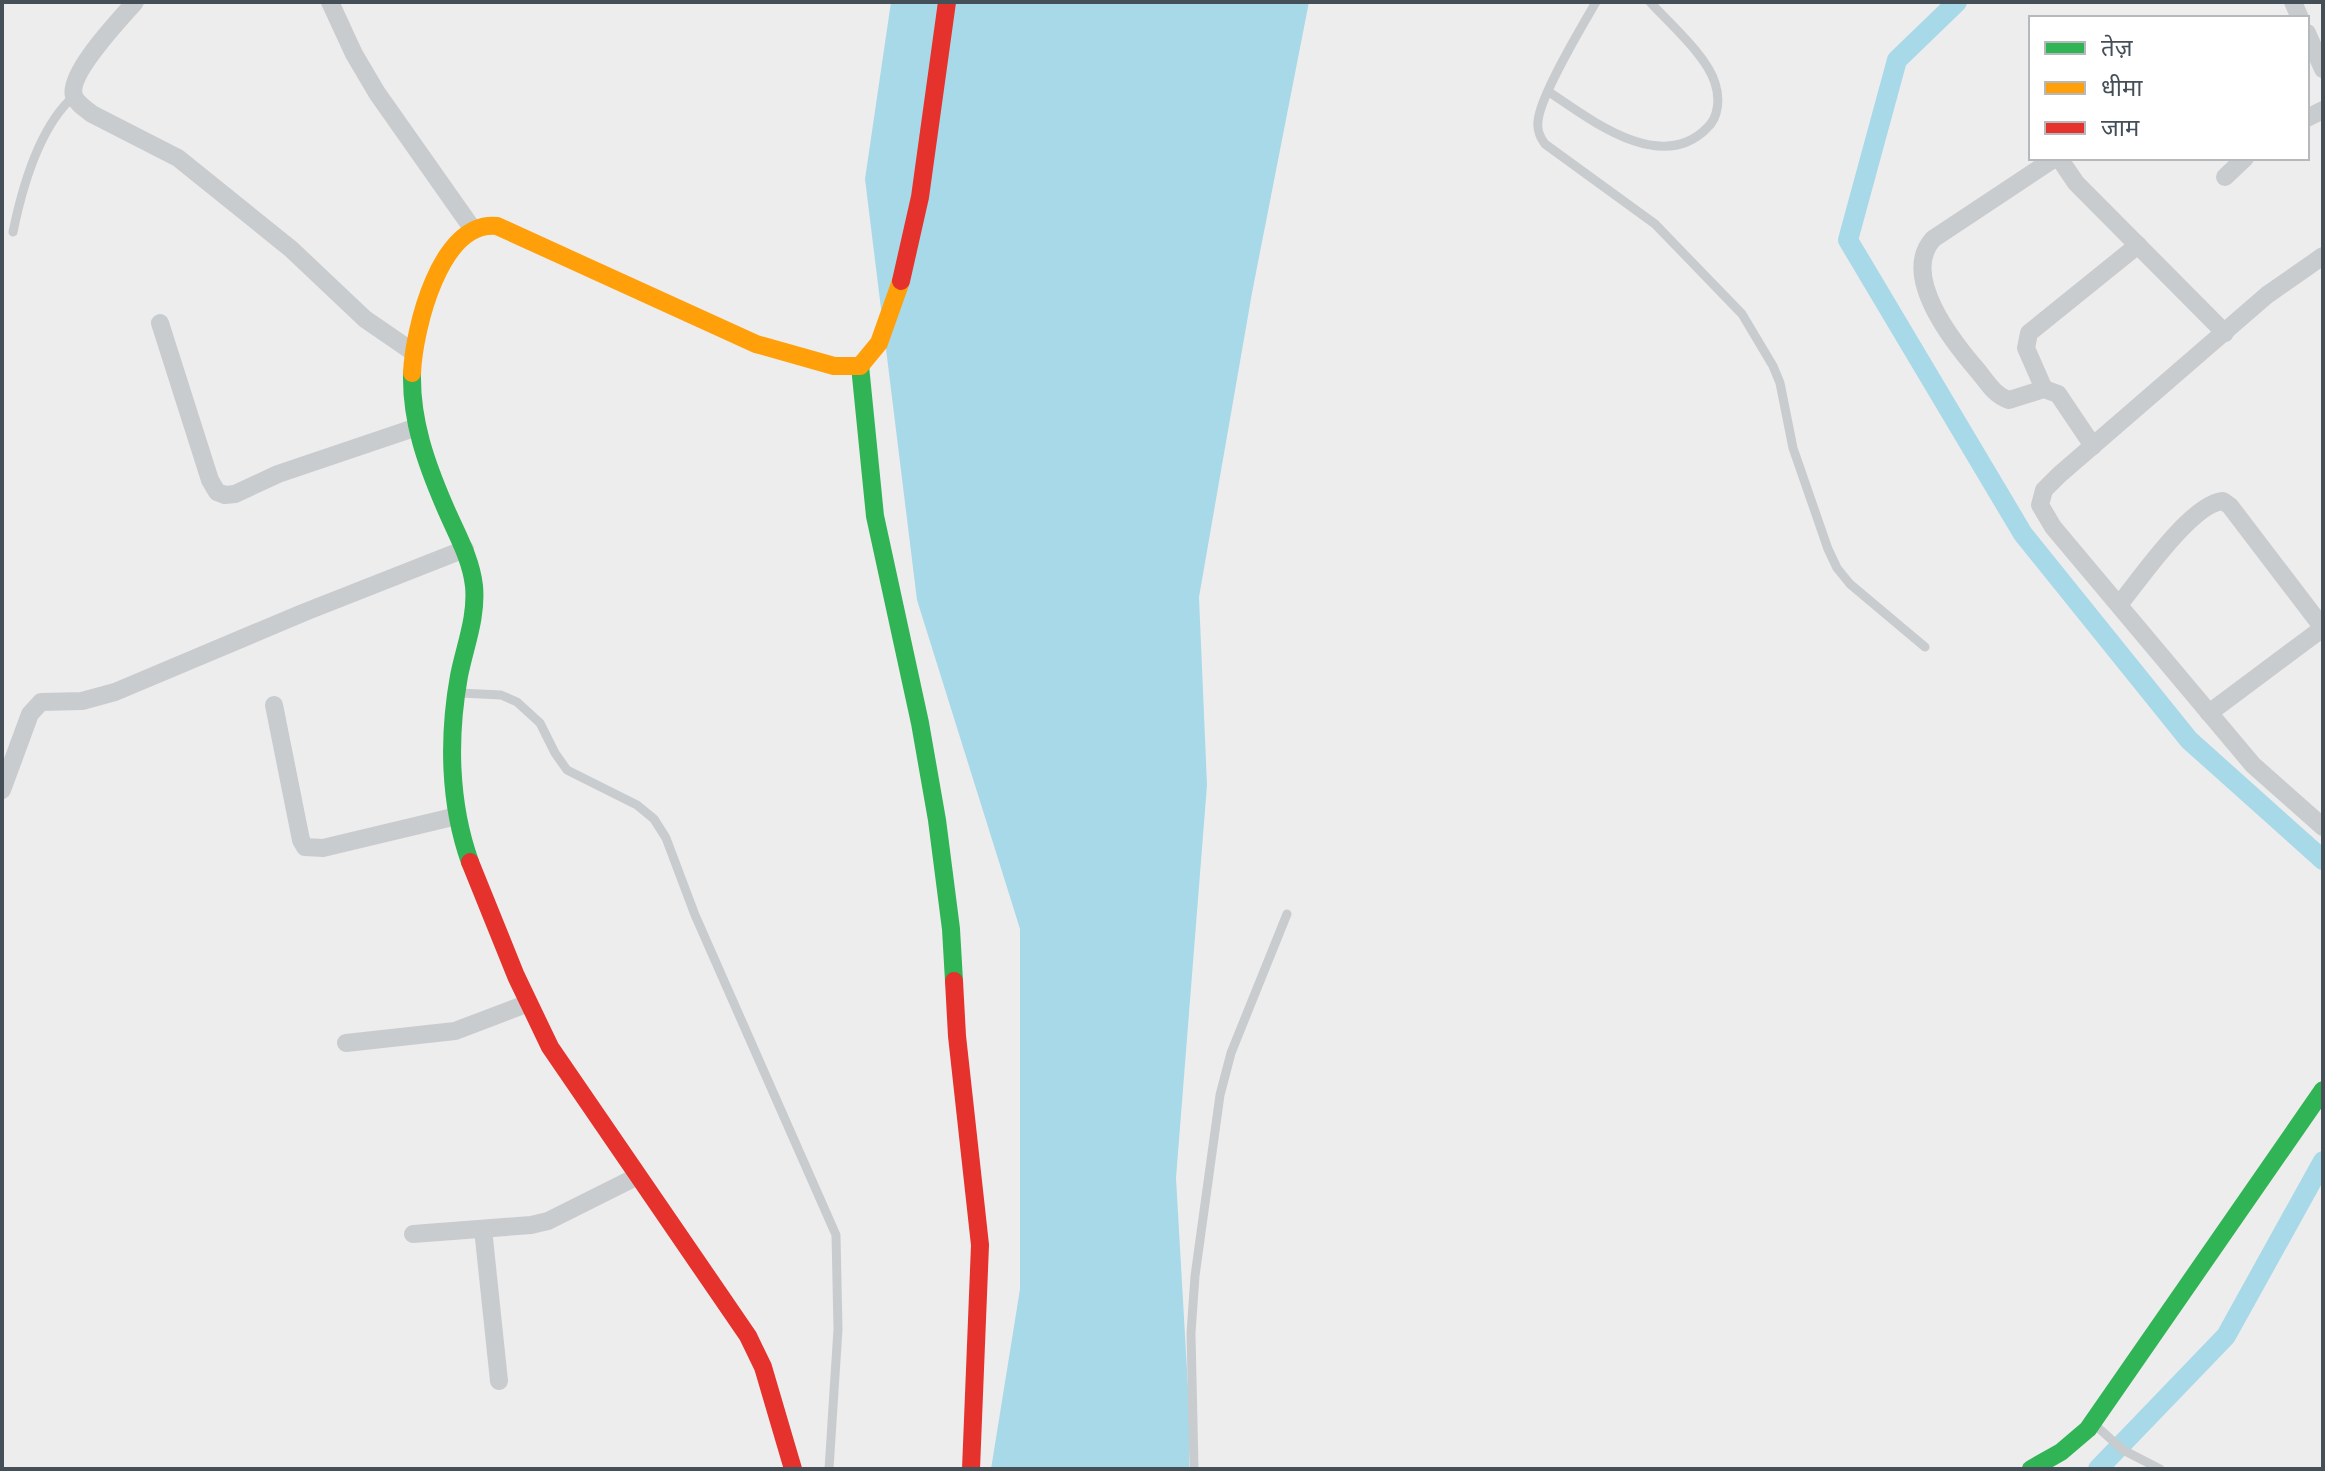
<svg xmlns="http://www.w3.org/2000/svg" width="2325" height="1471" font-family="'Noto Sans','Noto Sans Devanagari',sans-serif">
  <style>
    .water { fill: #a8d9e8 }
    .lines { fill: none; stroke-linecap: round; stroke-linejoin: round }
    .canal { stroke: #a8d9e8; stroke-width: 20 }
    .lane { stroke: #c9ccce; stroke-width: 9 }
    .street { stroke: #c9ccce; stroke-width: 18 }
    .fast { stroke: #30b455; stroke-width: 18 }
    .slow { stroke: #ff9f0a; stroke-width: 18 }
    .jam { stroke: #e5322d; stroke-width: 18 }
  </style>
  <rect width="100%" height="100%" fill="#eeeded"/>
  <path class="water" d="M891,2h418l-57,291 -53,304 8,188 -31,393 13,227v64h-198l29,-180v-360l-103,-329 -52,-421z"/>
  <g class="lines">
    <g class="canal">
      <path d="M1957,2l-60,58 -49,180 175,294 166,206 134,120"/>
      <path d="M2098,1469l128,-133 97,-175"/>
    </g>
    <g class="lane">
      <path d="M1596,2c-14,24 -56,94 -58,119 -1,9 1,15 7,23l110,80 87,90 31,52 7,17 13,65 35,101 9,19 13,16 75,63"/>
      <path d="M1549,92c42,28 112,83 158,36 12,-11 13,-30 8,-45 -8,-27 -46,-60 -65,-81"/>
      <path d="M13,232c9,-44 27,-106 61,-136"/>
      <path d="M460,693l41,2 16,7 23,21 15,30 12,17 70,35 17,14 12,19 29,77 141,320 2,94 -9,140"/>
      <path d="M2094,1424l29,26 37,19"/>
      <path d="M1194,1469l-3,-136 4,-57 25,-181 11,-42 56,-139"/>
    </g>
    <g class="street">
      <path d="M135,2c-14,16 -68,72 -61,94 3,8 12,13 18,18l86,44 113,91 74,70 48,33"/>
      <path d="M330,2l24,52 23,39 95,135"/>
      <path d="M2293,2l7,16"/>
      <path d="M2307,33l16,36"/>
      <path d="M2307,118l16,-8"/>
      <path d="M2055,158l-122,81c-33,37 20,103 45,132 9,11 17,25 31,29l35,-11 14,5 35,52"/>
      <path d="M2059,158l17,25 149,150"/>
      <path d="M2225,177l20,-19"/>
      <path d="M2323,256l-56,39 -208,180 -15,15 -4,15 13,22 200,238 70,62"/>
      <path d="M160,323l50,157 7,12 8,3 10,-1 43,-20 139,-47"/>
      <path d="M2044,389l-18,-41 3,-15 109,-88"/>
      <path d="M2119,605c20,-25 73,-102 104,-104l7,5 93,122"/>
      <path d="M274,705l27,135 4,7 18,1 134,-32"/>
      <path d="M2209,713l114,-85"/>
      <path d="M2,790l28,-76 11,-12 41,-1 33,-9 190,-80 160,-63"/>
      <path d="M346,1043l109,-12 71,-27"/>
      <path d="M483,1229l16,152"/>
      <path d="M413,1234l118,-9 17,-4 90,-45"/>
    </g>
    <g class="fast">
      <path d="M860,366l15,150 45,207 17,97 14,109 3,52"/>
      <path d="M412,373c-1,48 14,90 33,134 11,26 26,51 29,79 3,31 -9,60 -15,90 -11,61 -10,127 11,186"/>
      <path d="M2031,1469l30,-17 27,-23 235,-339"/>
    </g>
    <path class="slow" d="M412,373c2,-44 28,-153 85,-147l259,118 78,22h26l19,-23 22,-62"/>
    <g class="jam">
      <path d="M901,281l19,-84 27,-195"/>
      <path d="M470,862l46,114 34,71 198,289 15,31 30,102"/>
      <path d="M954,981l3,55 23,209 -9,224"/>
    </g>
  </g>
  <rect width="2325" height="1471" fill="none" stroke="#454f58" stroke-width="8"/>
  <rect x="2029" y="16" width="280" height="144" fill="#ffffff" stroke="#b5b9bc" stroke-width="2"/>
  <rect x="2045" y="42" width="40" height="12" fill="#30b455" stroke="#b5b9bc" stroke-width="2"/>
  <text x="2101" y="56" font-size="24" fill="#454f58">तेज़</text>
  <rect x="2045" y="82" width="40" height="12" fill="#ff9f0a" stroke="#b5b9bc" stroke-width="2"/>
  <text x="2101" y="96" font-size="24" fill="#454f58">धीमा</text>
  <rect x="2045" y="122" width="40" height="12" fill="#e5322d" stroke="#b5b9bc" stroke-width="2"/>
  <text x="2101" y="136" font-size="24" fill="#454f58">जाम</text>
</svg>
